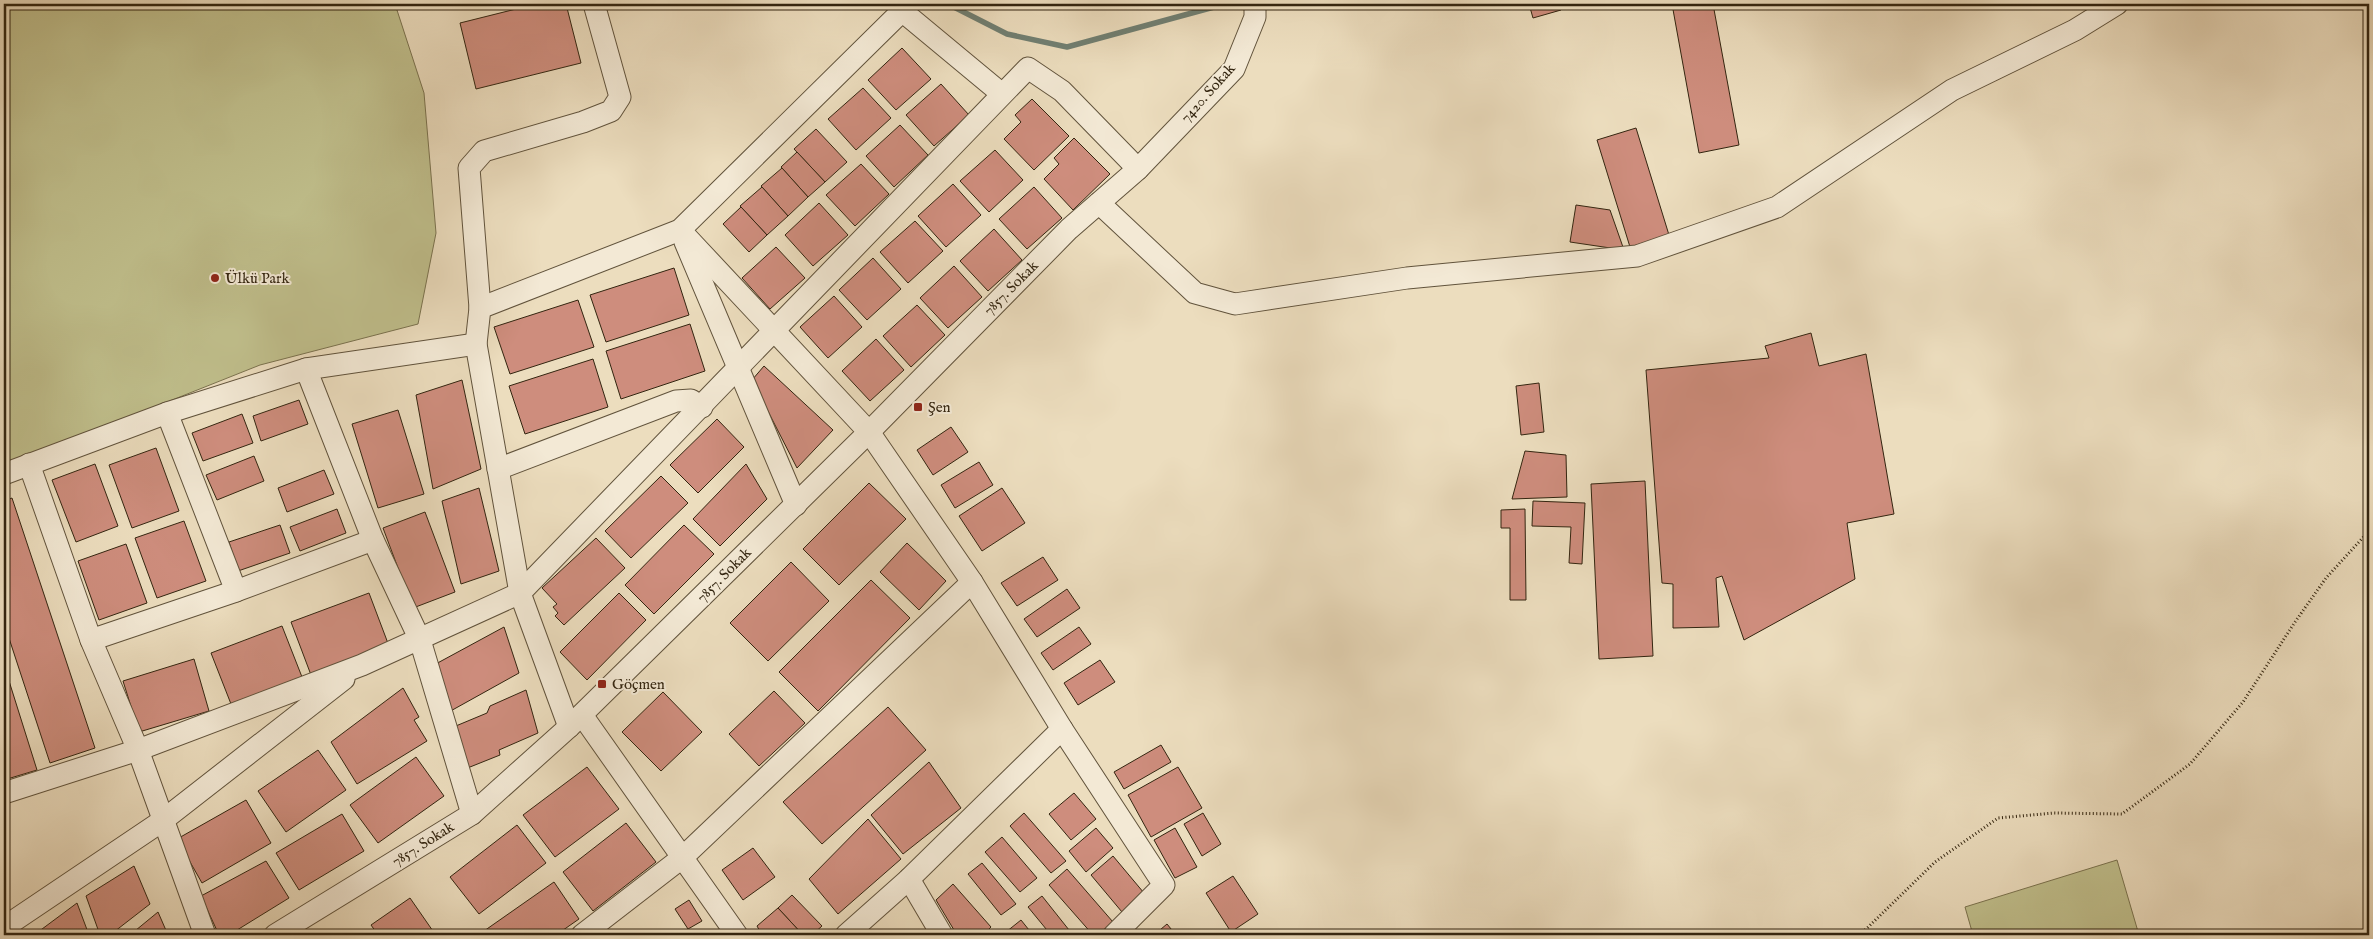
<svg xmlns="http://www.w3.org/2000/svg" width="2373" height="939" font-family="'IM FELL English',serif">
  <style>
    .green { fill: #c0bf8c; stroke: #7a724e }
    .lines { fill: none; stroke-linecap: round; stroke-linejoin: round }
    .stream { stroke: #707f72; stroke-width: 5.5 }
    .building { fill: #ce8d7d; stroke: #332510 }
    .minor-casing { stroke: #61533c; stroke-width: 23 }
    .path { stroke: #332510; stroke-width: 3; stroke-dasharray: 1 2.5; stroke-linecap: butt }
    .minor { stroke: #f3e9d5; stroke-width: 21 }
    .poi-dot { fill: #8f2418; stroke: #f3e9d5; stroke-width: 2 }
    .labels { text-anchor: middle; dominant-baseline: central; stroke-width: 4; stroke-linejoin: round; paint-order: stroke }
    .street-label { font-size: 15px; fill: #332510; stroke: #f3e9d5 }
    .poi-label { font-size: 15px; fill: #332510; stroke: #f3e9d5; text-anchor: start }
  </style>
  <rect width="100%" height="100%" fill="#ecddbe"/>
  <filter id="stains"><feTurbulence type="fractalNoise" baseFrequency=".004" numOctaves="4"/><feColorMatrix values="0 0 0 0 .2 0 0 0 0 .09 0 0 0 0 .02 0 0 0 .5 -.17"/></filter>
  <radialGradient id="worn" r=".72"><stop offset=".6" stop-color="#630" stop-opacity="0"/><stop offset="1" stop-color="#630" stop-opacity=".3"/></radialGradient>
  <g class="green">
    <path d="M4,4h391l29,89 12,140 -18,91 -158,41 -256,102z"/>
    <path d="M2117,860l22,75h-166l-8,-28z"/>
  </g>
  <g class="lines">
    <path class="stream" d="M948,4l59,30 60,13 158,-43"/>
  </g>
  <g class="building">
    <path d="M536,4h30l15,59 -105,26 -16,-66z"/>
    <path d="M1529,4h30l2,6 -28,8z"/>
    <path d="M1672,4h41l26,141 -40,8z"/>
    <path d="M902,48l29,31 -35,31 -28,-30z"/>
    <path d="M941,84l28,31 -35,31 -28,-31z"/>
    <path d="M863,88l28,30 -35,32 -28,-31z"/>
    <path d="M1032,99l37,37 -35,34 -30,-31 17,-17 -6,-7z"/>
    <path d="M900,125l28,30 -34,32 -28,-31z"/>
    <path d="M1636,128l33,107 -39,12 -33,-107z"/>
    <path d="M816,129l31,33 -22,20 -31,-33z"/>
    <path d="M1074,138l36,36 -37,36 -29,-31 15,-15 -5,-6z"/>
    <path d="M995,150l28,30 -34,32 -29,-31z"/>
    <path d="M797,152l28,30 -17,15 -27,-30z"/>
    <path d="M861,164l28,30 -34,32 -29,-31z"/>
    <path d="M782,168l26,29 -20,19 -27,-30z"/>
    <path d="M953,184l28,31 -35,32 -28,-31z"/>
    <path d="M762,187l26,29 -21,19 -27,-29z"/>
    <path d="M1034,187l28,31 -35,31 -28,-30z"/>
    <path d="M819,203l29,32 -35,31 -28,-31z"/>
    <path d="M1576,205l34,5 14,40 -54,-8z"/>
    <path d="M741,207l26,28 -18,17 -26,-28z"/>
    <path d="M915,221l28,30 -35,32 -28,-31z"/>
    <path d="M994,229l28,31 -34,31 -28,-30z"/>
    <path d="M776,247l29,31 -35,31 -28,-31z"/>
    <path d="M873,258l28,31 -34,31 -28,-30z"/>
    <path d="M954,266l28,31 -34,31 -28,-30z"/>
    <path d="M674,268l15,47 -83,27 -16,-47z"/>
    <path d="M834,296l28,31 -34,31 -28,-31z"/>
    <path d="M578,300l16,47 -84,27 -16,-47z"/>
    <path d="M917,305l28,30 -34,32 -28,-31z"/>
    <path d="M690,324l15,47 -84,28 -15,-48z"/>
    <path d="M1811,333l8,33 47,-12 28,160 -47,9 8,56 -111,61 -22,-64 -6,2 3,49 -46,1v-44l-11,-1 -16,-213 123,-12 -4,-12z"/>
    <path d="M876,339l28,31 -34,31 -28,-30z"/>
    <path d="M593,359l15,48 -83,27 -16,-48z"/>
    <path d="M764,366l69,64 -36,38 -45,-88z"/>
    <path d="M462,380l19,89 -48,20 -17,-94z"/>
    <path d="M1539,383l5,49 -23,3 -5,-49z"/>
    <path d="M299,400l9,24 -47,17 -8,-25z"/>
    <path d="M398,410l26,84 -46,14 -26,-84z"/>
    <path d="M242,414l11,29 -50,18 -11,-28z"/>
    <path d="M717,419l27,28 -46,46 -28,-28z"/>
    <path d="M951,427l17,25 -35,23 -16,-25z"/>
    <path d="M156,448l23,63 -47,17 -23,-63z"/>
    <path d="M1525,451l41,4 1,42 -55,2z"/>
    <path d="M254,456l10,25 -47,19 -11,-25z"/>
    <path d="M979,462l14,23 -38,23 -14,-23z"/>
    <path d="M95,464l23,62 -42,16 -24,-62z"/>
    <path d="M746,464l21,35 -47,47 -27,-27z"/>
    <path d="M324,470l10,24 -47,18 -9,-24z"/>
    <path d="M661,476l27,27 -57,55 -26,-27z"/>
    <path d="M1645,481l8,175 -54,3 -8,-175z"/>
    <path d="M869,483l37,36 -67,66 -36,-36z"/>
    <path d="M479,488l20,83 -38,13 -19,-83z"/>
    <path d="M1002,488l23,35 -43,28 -23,-35z"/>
    <path d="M12,498l83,250 -45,15 -46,-140v-122z"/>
    <path d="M1533,501l52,2 -3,61 -13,-1 2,-36 -39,-1z"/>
    <path d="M337,509l9,24 -46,18 -10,-24z"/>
    <path d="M1525,509l1,91h-16v-72h-9v-18z"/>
    <path d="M425,512l30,80 -42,16 -30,-80z"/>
    <path d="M184,521l22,60 -49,17 -22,-60z"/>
    <path d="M280,525l10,28 -52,18 -9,-29z"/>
    <path d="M684,525l30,29 -60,60 -29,-29z"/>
    <path d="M596,538l29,30 -61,57 -9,-9 3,-3 -5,-6 4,-3 -15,-16z"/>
    <path d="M907,543l39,38 -27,29 -39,-38z"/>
    <path d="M126,544l21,59 -48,17 -21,-59z"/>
    <path d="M1043,557l15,23 -41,26 -16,-23z"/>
    <path d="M791,562l38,39 -61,60 -38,-38z"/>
    <path d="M871,580l39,38 -92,93 -39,-39z"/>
    <path d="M1067,589l13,19 -43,29 -13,-18z"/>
    <path d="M369,593l20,53 -78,29 -20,-53z"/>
    <path d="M619,593l27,27 -59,60 -27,-28z"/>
    <path d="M282,626l20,51 -71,27 -20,-51z"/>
    <path d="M504,627l15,46 -72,40 -15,-47z"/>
    <path d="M1079,627l12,17 -38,26 -12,-17z"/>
    <path d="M194,659l15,52 -70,21 -16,-51z"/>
    <path d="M1100,660l15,22 -37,23 -14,-22z"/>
    <path d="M4,665l33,105 -33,10z"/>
    <path d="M403,688l16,29 -5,3 13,21 -70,43 -26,-42z"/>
    <path d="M526,690l12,43 -39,17 1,5 -35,14 -14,-41 36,-15 3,-7z"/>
    <path d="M774,691l31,32 -46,43 -30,-32z"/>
    <path d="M663,692l39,40 -41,39 -39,-39z"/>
    <path d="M888,707l38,43 -104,94 -39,-42z"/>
    <path d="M1161,745l10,17 -47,27 -10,-17z"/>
    <path d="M318,750l28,40 -60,42 -28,-41z"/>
    <path d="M416,757l28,39 -66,47 -28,-38z"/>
    <path d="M929,762l32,46 -58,46 -32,-39z"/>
    <path d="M587,767l32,42 -64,48 -32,-42z"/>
    <path d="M1178,767l24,41 -51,29 -23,-42z"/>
    <path d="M1074,793l22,26 -25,21 -22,-26z"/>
    <path d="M246,800l25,43 -69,40 -25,-44z"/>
    <path d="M1024,813l42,48 -15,12 -41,-47z"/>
    <path d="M1203,813l18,31 -19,12 -18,-32z"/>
    <path d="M342,814l22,37 -65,39 -23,-37z"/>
    <path d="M868,819l33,40 -63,55 -29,-35z"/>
    <path d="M626,823l30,39 -63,49 -30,-39z"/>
    <path d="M517,825l29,38 -67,51 -29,-37z"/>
    <path d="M1096,828l17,20 -27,24 -17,-21z"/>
    <path d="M1175,828l22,39 -22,11 -21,-38z"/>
    <path d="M1002,837l35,41 -17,14 -35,-40z"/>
    <path d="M753,848l22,29 -32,23 -21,-30z"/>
    <path d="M1113,856l31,37 -22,19 -31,-37z"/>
    <path d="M266,861l23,37 -60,37h-10l-18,-39z"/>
    <path d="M982,863l34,41 -15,11 -33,-41z"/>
    <path d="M134,866l16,38 -40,31h-10l-14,-39z"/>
    <path d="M1067,869l46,53 -15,13h-5l-44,-50z"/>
    <path d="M1233,876l25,38 -27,18 -25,-39z"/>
    <path d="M554,882l25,37 -23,16h-69l-3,-4z"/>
    <path d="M953,884l38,43 -8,8h-26l-21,-35z"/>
    <path d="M792,895l30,31 -10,9h-9l-25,-27z"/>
    <path d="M1042,896l31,39h-22l-23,-28z"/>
    <path d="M410,898l25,36 -57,1 -7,-10z"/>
    <path d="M689,900l13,21 -14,8 -13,-20z"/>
    <path d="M77,903l12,32h-55z"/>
    <path d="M778,908l25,27h-41l-5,-9z"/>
    <path d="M158,912l10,23h-38z"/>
    <path d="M1021,920l12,15h-25l-2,-3z"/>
    <path d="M1167,924l9,11h-22z"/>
  </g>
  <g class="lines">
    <defs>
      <g id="minor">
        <path d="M1099,203l96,90 40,11 172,-26 230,-22 140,-49 175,-117 123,-60 42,-26"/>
        <path d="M680,230l189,202 103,150 90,147 102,156 -50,50"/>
        <path d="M685,242l111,263"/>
        <path d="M480,308l-11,-140 15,-17 99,-29 28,-11 9,-14 -26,-93"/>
        <path d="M306,369l67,171 47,100 52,174"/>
        <path d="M167,413l69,178"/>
        <path d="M29,464l62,176 47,110 67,185"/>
        <path d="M498,469l178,-68 15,-1 11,7"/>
        <path d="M4,474l163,-61 139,-44 170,-25"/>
        <path d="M91,640l145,-49 137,-51"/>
        <path d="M582,715l155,220"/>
        <path d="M569,727l-49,-134 -44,-249 4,-36 200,-78 222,-219 100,83"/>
        <path d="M4,793l134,-43 224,-85 158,-72 508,-525 34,23 76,78"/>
        <path d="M909,879l33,56"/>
        <path d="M6,926l156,-105 182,-142"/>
        <path d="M275,935l197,-121 97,-87 300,-295 200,-203 69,-60 96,-100 21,-52v-13"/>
        <path d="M582,935l101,-78 289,-275"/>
        <path d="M846,935l63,-56 153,-150"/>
      </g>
    </defs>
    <use href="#minor" class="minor-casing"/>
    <path class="path" d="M1860,935l75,-73 63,-44 56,-5 68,1 68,-50 53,-62 52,-80 31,-44 43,-47"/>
    <use href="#minor" class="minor"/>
  </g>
  <g class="poi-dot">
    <circle cx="215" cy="278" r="5"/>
    <rect x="913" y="402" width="10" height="10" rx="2.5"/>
    <rect x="597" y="679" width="10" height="10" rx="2.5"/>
  </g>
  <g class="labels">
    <g class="street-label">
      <text transform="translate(1208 93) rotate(-48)">7420. Sokak</text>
      <text transform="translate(1011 288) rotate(-45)">7857. Sokak</text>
      <text transform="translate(724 575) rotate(-45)">7857. Sokak</text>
      <text transform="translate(423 844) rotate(-32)">7857. Sokak</text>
    </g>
    <g class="poi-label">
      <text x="225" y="278">Ülkü Park</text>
      <text x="928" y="407">Şen</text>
      <text x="612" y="684">Göçmen</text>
    </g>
  </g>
  <rect width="2373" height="939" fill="none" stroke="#ecddbe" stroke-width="20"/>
  <rect x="5" y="5" width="2363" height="929" fill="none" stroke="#332510" stroke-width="2.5"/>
  <rect x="10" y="10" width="2353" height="919" fill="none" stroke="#332510"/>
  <rect width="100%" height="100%" filter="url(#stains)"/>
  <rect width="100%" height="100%" fill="url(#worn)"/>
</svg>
